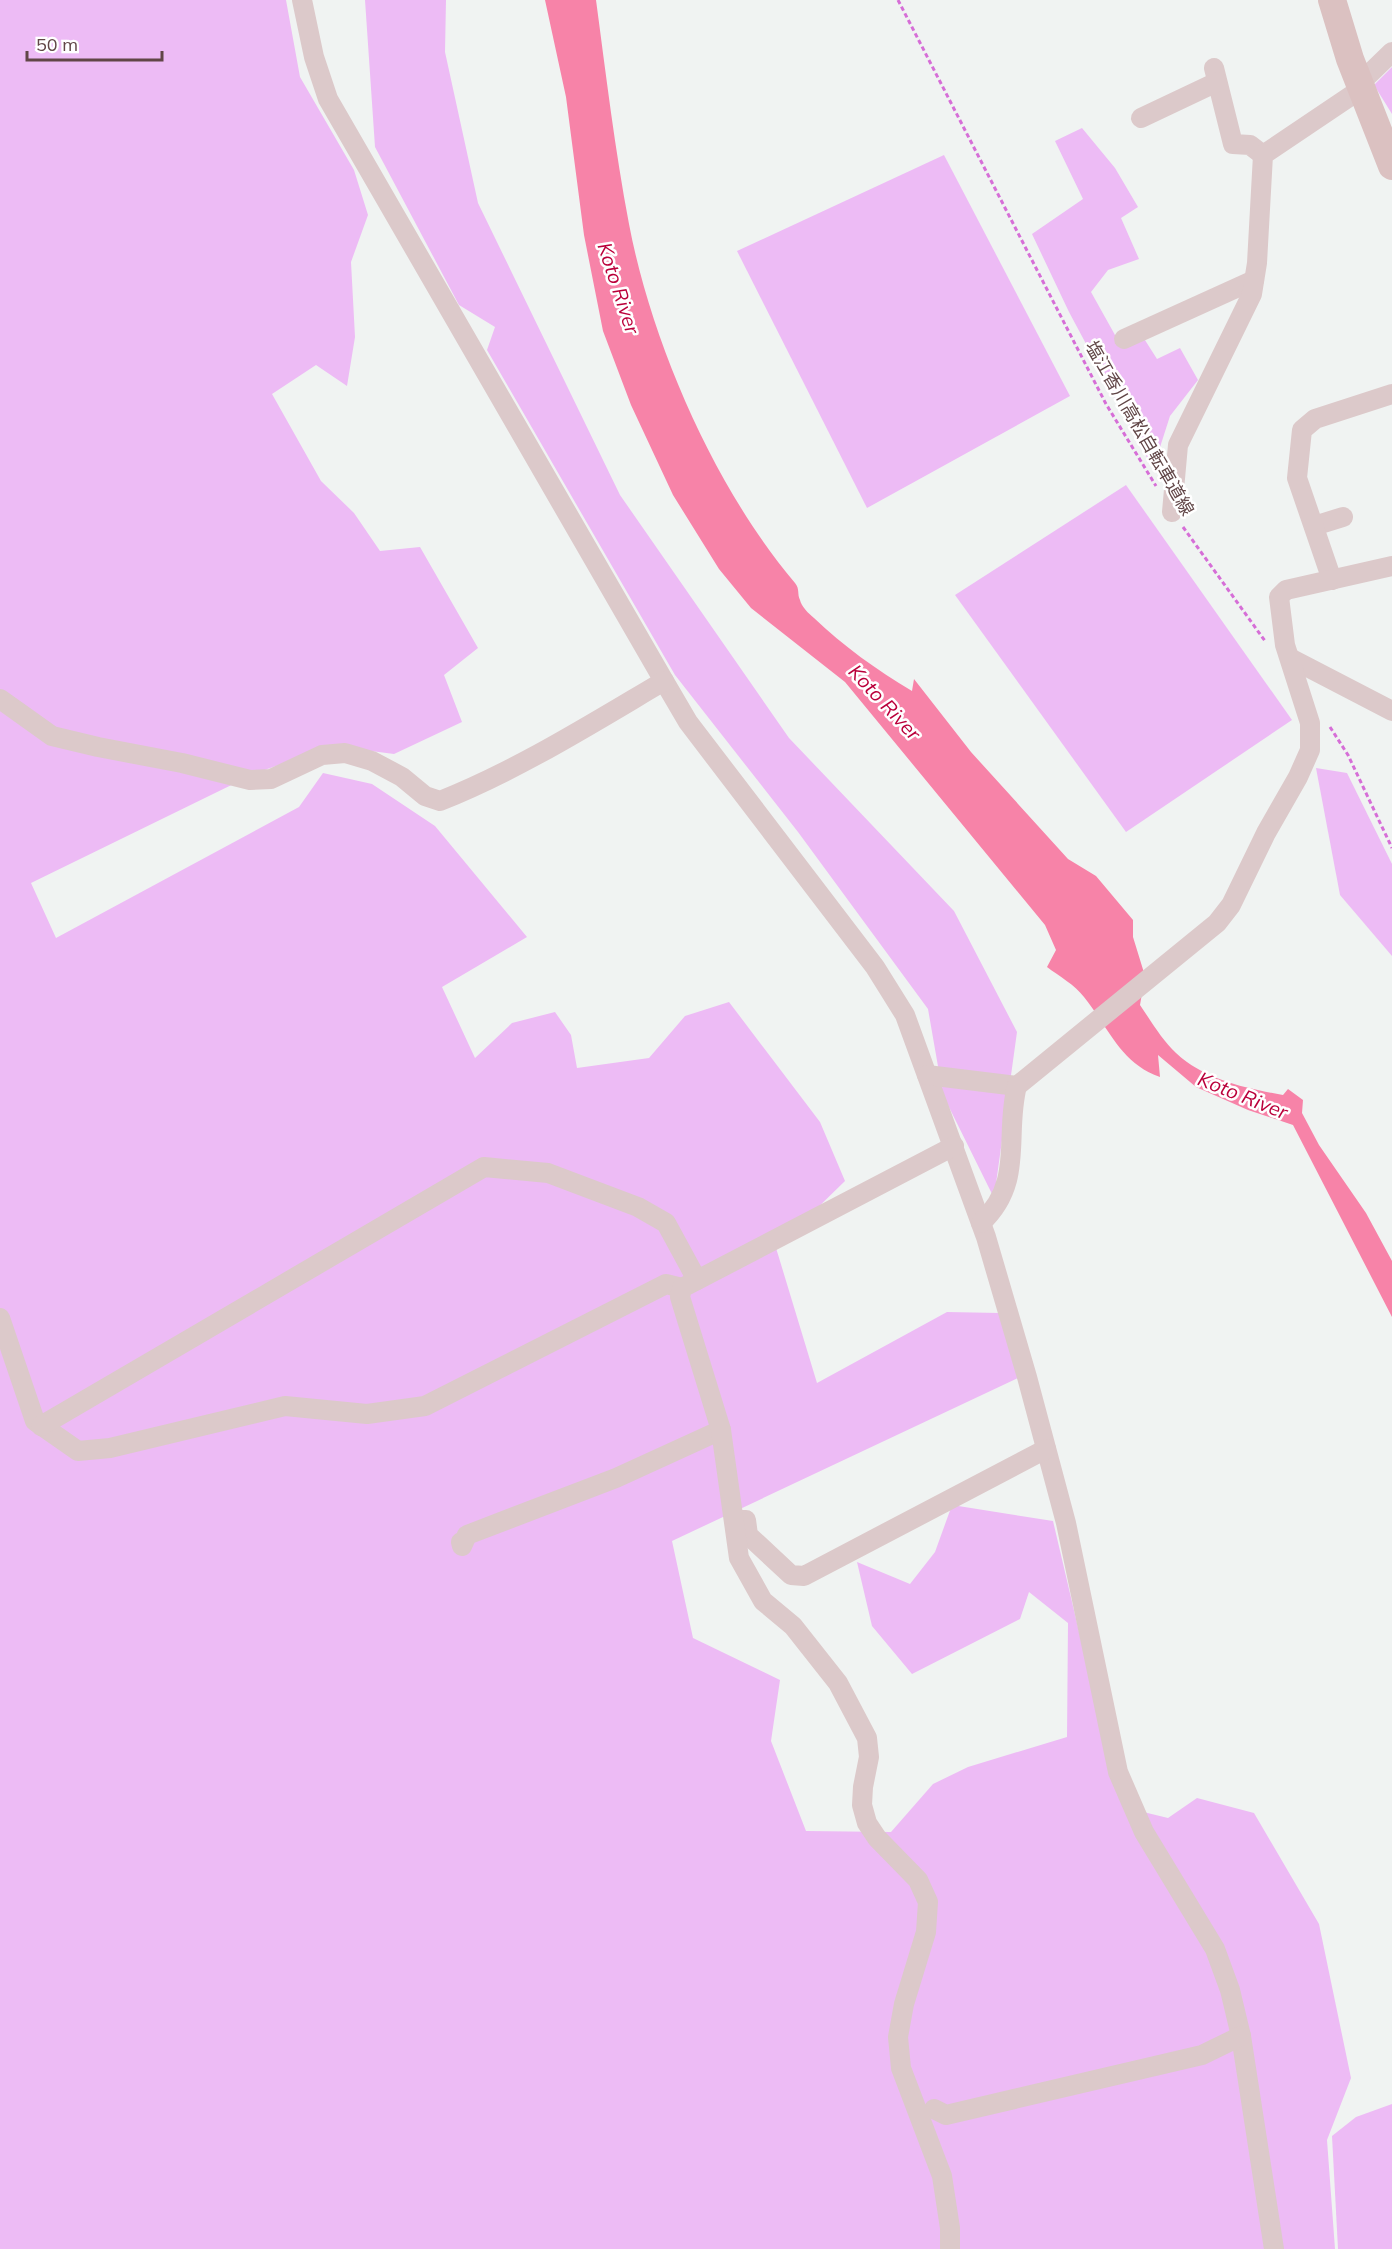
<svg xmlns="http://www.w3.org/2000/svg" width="1392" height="2249" font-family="Mulish,'Noto Sans JP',sans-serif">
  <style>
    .green { fill: #edbbf5 }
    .water { fill: #f783a8 }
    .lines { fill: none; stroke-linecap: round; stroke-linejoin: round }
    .path { stroke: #d66ed7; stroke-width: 3; stroke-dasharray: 4.5 3; stroke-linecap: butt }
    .street { stroke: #dcc9ca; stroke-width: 20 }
    .secondary { stroke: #dbc1c1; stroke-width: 28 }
    .labels { text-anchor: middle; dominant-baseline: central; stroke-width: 5; stroke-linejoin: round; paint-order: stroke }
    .street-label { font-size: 18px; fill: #614647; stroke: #fff }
    .water-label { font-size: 20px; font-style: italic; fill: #ba003b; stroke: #fff }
  </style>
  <rect width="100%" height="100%" fill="#f0f3f2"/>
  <g class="green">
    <path d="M0,0h286l14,77 54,93 14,45 -17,47 4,75 -8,49 -31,-21 -44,29 49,87 33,32 26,38 40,-4 58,101 -34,27 18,47 -68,32 -61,-8 -77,27 -225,110 25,55 243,-131 24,-34 49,11 63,42 92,111 -85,50 33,71 37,-35 43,-11 16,23 6,33 72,-10 36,-42 44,-14 91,120 25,59 -40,39 -32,18 44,145 130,-71 53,1 18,65 -346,163 21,97 87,42 -9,61 35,90 85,1 42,-48 35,-17 99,-30 1,-114 -39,-31 -9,27 -108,55 -40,-48 -15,-64 53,22 25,-32 17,-47 101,16 59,251 15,36 41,10 29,-20 57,15 65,111 32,154 -24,62 8,109h-1335z"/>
    <path d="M365,0h81l-1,52 33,151 142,292 169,243 165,173 63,121 -23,166 -51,-103 -15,-86 -130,-177 -123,-157 -188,-325 8,-23 -36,-22 -84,-158z"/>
    <path d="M1392,67v47l-18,-29z"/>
    <path d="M1082,128l33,40 23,39 -17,11 18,41 -31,11 -17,22 24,43 14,10 14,-8 14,22 23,-11 18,32 -28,36 -17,53 -84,-157 -37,-78 51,-35 -28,-58z"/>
    <path d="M944,155l126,241 -203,112 -130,-257z"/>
    <path d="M1126,485l166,235 -166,112 -171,-237z"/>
    <path d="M1316,768l31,5 45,91v92l-52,-61z"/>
    <path d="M1392,2104v145h-54l-6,-113 24,-19z"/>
  </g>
  <path class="water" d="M545,0h51c10,75 19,150 33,224 23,121 87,266 166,359 5,6 2,11 5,17 1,6 9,14 14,18 29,28 63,52 98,73l2,-12 57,73 97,107 28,17 37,44v17l12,39 -5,29c11,16 22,35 36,48 29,27 69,35 107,42l5,-6 15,11 -1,13 17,32 47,68 26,48v56l-99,-192 -45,-15 -52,-23 -38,-32 2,22c-40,-14 -51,-49 -76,-80 -9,-12 -25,-21 -37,-30l9,-17 -11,-25 -200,-243 -94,-74 -32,-39 -46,-74 -42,-90 -28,-74 -19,-96 -18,-138z"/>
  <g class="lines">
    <g class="path">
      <path d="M898,0l208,404 50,82"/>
      <path d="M1183,527l82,114"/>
      <path d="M1330,727l18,28 44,93"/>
    </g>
    <g class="street">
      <path d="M302,0l12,57 14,42 336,582 24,41 187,245 30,48 81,222 41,140 39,146 52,249 26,60 71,117 15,41 11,46 33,213"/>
      <path d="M1214,68l19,76 17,1 13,10"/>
      <path d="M1359,84l33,-32"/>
      <path d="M1141,118l76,-36"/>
      <path d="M1124,339l130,-59"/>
      <path d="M1172,512l6,-67 74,-151 5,-31 6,-108 98,-66"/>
      <path d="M1314,526l29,-9"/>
      <path d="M1332,580l-35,-102 5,-48 13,-11 77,-25"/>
      <path d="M1290,658l102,53"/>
      <path d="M0,699l52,37 46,11 84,16 68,17 21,-1 51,-24 23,-2 27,8 30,16 23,19 15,5c78,-31 151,-77 224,-120"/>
      <path d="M927,1075l90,11"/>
      <path d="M981,1223c44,-41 23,-88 36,-137l200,-163 14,-18 35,-72 32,-56 12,-27v-27l-25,-78 -6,-48 7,-7 106,-24"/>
      <path d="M0,1318l35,103 43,30 32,-3 175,-42 82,8 58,-8 241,-122 16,4"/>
      <path d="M41,1426l443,-259 64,6 90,34 28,16 31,57"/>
      <path d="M737,1520h9l2,15 43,40 13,1 242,-127"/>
      <path d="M461,1542l1,4 5,-11 149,-57 105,-48"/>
      <path d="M934,2109l12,6 256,-60 39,-19"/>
      <path d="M950,2249v-21l-8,-52 -41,-108 -3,-31 6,-33 22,-72 2,-30 -10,-22 -41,-42 -10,-15 -5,-18 1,-18 6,-30 -2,-19 -29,-55 -45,-57 -30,-25 -24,-43 -18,-128 -41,-133 2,-9 272,-142"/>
    </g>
    <path class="secondary" d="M1332,0l18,59 42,107"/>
  </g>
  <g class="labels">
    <g class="street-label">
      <text transform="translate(1140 428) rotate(60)">塩江香川高松自転車道線</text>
    </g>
    <g class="water-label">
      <text transform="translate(619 288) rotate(72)">Koto River</text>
      <text transform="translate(885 702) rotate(47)">Koto River</text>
      <text transform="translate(1243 1095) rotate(22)">Koto River</text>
    </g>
  </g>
  <path d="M27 51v9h135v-9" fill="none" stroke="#614647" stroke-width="3"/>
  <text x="36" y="51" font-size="18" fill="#614647" stroke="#ffffff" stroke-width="4.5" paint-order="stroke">50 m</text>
</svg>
